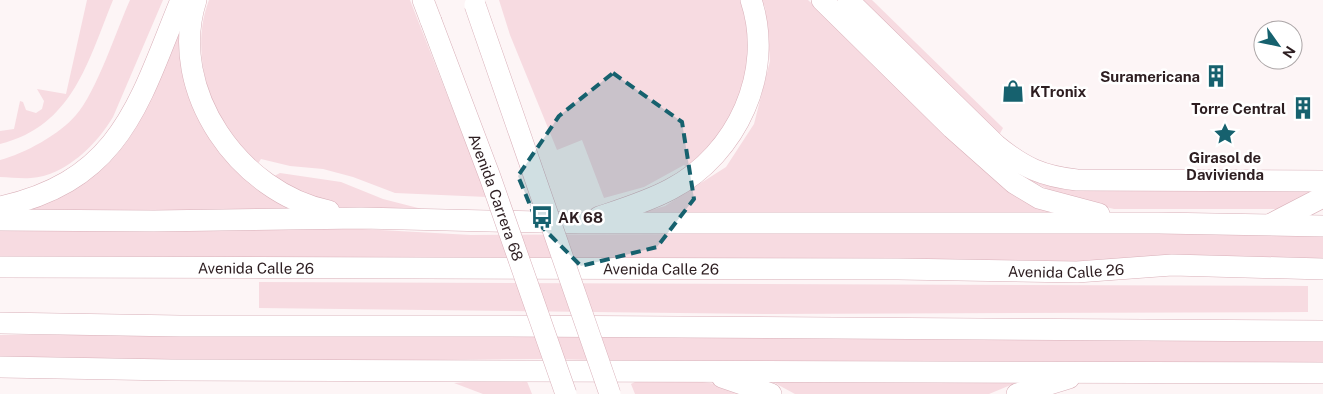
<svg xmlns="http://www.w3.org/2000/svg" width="1323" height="394" font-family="'Public Sans',sans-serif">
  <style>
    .grass { fill: #f7dbe1 }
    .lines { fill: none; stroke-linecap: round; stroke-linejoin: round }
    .major-casing { stroke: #d9b0b9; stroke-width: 22 }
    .major { stroke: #fff; stroke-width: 21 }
    .major-bridge-casing { stroke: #d9b0b9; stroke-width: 22; stroke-linecap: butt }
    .major-bridge { stroke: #fff; stroke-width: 21 }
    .marked { fill: #16616e; fill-opacity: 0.2; stroke: #16616e; stroke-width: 4; stroke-dasharray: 10 6; stroke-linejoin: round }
    .labels { text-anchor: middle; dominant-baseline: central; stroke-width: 5; stroke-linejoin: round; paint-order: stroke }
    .poi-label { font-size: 15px; font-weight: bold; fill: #2d1e21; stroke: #fff; text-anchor: end }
    .street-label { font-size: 15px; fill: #2d1e21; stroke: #fff }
  </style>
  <rect width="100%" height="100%" fill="#fdf5f6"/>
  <g class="grass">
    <path d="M87,0h26c-25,61 -40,126 -113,144v-13l14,-2 6,-28 3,1 3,8 10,3 6,-4 2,-8 -7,-12 29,5z"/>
    <path d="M130,0h33l-50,117c-16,27 -48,59 -82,61 -10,1 -21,-1 -31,-1v-17c24,-6 60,-26 76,-45 20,-22 41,-86 54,-115z"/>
    <path d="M209,0h201l77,197 -92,-4 -42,-16 -30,-8 -33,-3 -29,-7 -4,6c-7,-7 -16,-14 -22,-22 -29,-41 -44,-96 -26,-143z"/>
    <path d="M499,0h245l11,42 -19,75 -45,54 -7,-6 -40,22 -40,11 -22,-58 -25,10 -47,-115z"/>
    <path d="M761,0h47l28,26 225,188 -197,-2 -226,2 27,-8 61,-39 28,-43 16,-63 -5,-54z"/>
    <path d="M860,0h12l131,128 -5,9z"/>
    <path d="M179,24l24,95 99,92 -302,2c28,-11 58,-20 85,-33 53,-26 74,-105 94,-156z"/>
    <path d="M280,173l61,9 42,17 39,10c-34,0 -85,4 -116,-11 -11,-6 -22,-15 -32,-22z"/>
    <path d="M1015,173l24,6 284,6 -46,24h-163l-50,-12z"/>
    <path d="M0,226l344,2 127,7 715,-3 137,3v27l-257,4 -1066,-7z"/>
    <path d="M259,282l1049,4v26l-538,2 -511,-6z"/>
    <path d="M315,334l1008,6v25l-525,-1 -254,-5 -325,3 -219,-2v-25z"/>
    <path d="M497,379h29l6,15h-49l-29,-11z"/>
    <path d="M682,379l41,6 27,9h-115l-4,-10 8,-4z"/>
    <path d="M771,381l247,1 -29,12h-194z"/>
  </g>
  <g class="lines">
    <defs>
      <g id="major">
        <path d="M196,0c-29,91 44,193 133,211"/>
        <path d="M423,0l8,21"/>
        <path d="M822,0l130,128 62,55 25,15 60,16"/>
        <path d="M848,0l148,145c28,23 46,31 81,35l246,1"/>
        <path d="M0,207c122,-27 139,-105 181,-207"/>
        <path d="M599,217c24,-8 50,-16 72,-28 66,-35 104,-117 80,-189"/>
        <path d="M0,220l154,1 207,-3 220,5h578l164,3"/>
        <path d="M1271,224l52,-27"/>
        <path id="s1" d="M0,267l898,2 179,3 95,-7 151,4"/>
        <path d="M0,323l180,3h319l824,5"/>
        <path d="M0,367l171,3 1152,3"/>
        <path d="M722,377l49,17"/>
        <path d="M1017,394l52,-16"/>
      </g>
    </defs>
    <use href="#major" class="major-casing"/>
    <use href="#major" class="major"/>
    <defs>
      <g id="major-bridge">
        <path d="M475,5l135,389"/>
        <path id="s2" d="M431,21l59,156 76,217"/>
      </g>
    </defs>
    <use href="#major-bridge" class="major-bridge-casing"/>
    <use href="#major-bridge" class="major-bridge"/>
  </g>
  <path class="marked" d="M613,73l69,49 12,77 -37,48 -76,19 -44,-44 -19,-46 41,-60z"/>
  <defs>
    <symbol id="building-bare" viewBox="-9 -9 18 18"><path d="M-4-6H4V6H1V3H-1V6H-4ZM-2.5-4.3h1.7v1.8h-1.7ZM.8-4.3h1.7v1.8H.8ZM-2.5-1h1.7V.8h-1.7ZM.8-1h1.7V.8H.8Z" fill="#16616e" stroke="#fff" stroke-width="2.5" paint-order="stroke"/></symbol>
    <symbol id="shop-bare" viewBox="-9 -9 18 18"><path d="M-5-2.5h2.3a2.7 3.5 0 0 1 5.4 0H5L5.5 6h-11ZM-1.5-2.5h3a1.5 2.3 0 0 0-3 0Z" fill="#16616e" stroke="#fff" stroke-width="2.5" paint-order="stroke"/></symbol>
    <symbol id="sight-bare" viewBox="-9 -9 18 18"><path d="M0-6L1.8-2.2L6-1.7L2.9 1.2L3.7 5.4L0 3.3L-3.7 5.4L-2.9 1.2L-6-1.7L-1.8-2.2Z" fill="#16616e" stroke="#fff" stroke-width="2.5" paint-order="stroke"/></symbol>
    <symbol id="bus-bare" viewBox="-9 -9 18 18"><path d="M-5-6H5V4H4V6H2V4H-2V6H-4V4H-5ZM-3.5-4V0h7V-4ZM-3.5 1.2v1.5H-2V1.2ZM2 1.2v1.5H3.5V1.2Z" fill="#16616e" stroke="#fff" stroke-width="2.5" paint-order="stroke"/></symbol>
  </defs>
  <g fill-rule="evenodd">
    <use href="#building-bare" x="1200" y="60" width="32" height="32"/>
    <use href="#shop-bare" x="997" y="75" width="32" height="32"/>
    <use href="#building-bare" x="1287" y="92" width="32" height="32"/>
    <use href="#sight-bare" x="1209" y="118" width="32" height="32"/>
    <use href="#bus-bare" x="526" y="201" width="32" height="32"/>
  </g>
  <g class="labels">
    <g class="poi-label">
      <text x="1200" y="76">Suramericana</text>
      <text x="1030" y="91" text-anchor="start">KTronix</text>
      <text x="1286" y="108">Torre Central</text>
      <text x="1225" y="157" text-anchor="middle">Girasol de<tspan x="1225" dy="17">Davivienda</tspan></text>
      <text x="558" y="217" text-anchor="start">AK 68</text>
    </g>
    <g class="street-label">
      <text stroke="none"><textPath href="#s2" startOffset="188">Avenida Carrera 68</textPath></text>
      <text stroke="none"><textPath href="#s1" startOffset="256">Avenida Calle 26</textPath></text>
      <text stroke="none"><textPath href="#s1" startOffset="661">Avenida Calle 26</textPath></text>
      <text stroke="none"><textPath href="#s1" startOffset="1066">Avenida Calle 26</textPath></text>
    </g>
  </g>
  <g transform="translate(1278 45) rotate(123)"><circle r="24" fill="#ffffff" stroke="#aba5a6"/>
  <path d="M0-4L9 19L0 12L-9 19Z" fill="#16616e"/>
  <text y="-8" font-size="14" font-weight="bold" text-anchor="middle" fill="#2d1e21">N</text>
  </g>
</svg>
